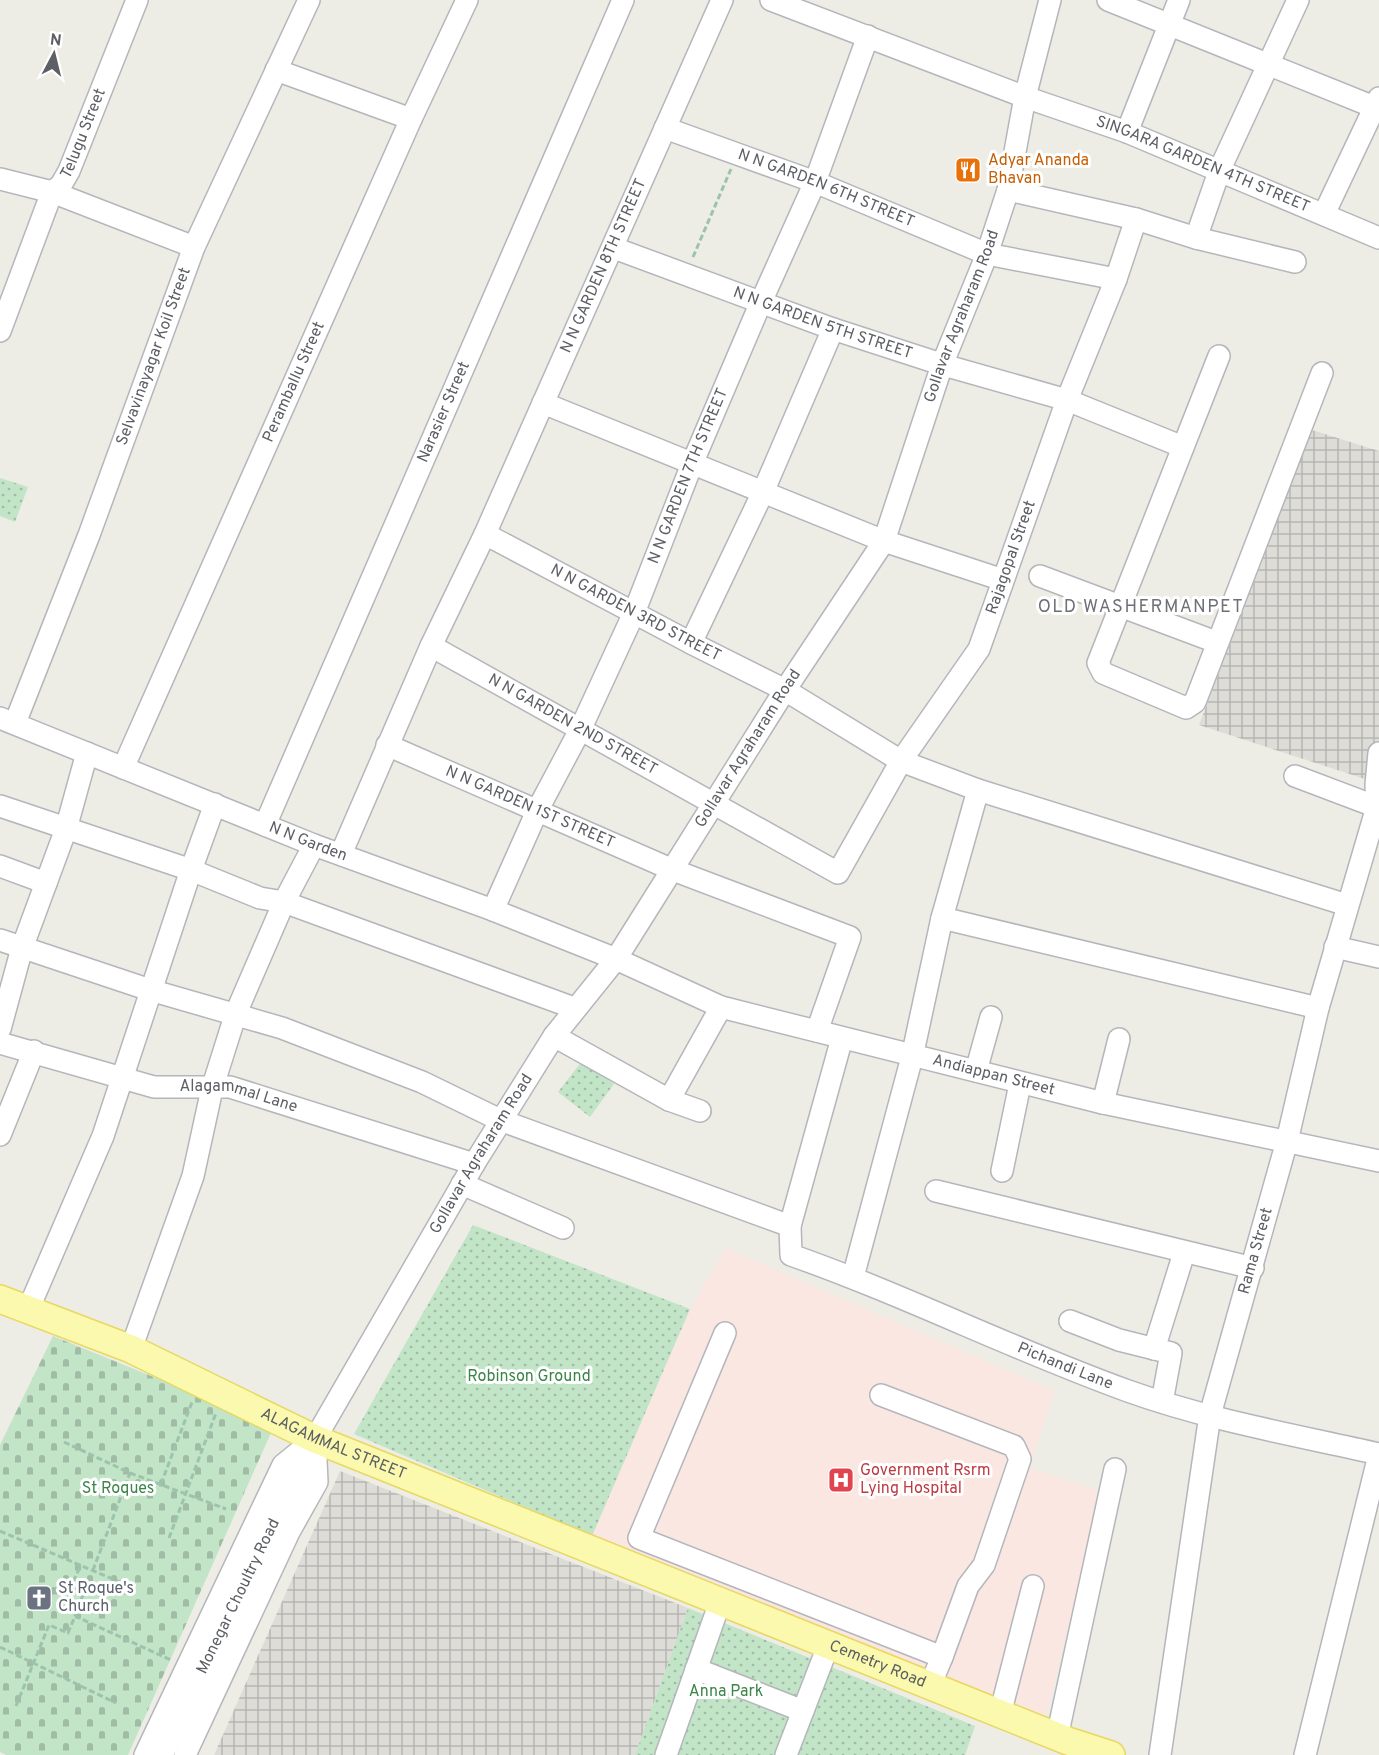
<svg xmlns="http://www.w3.org/2000/svg" width="1379" height="1755" font-family="Overpass,sans-serif">
  <style>
    .industrial { fill: url(#industrial-grid) }
    .medical { fill: #fae7e2 }
    .cemetery { fill: url(#cemetery-stones) }
    .park { fill: url(#park-dots) }
    .lines { fill: none; stroke-linecap: round; stroke-linejoin: round }
    .minor-casing { stroke: #b5b6bb; stroke-width: 24 }
    .major-casing { stroke: #e9d762; stroke-width: 30 }
    .path { stroke: #9cc4ad; stroke-width: 3; stroke-dasharray: 6 3; stroke-linecap: butt }
    .minor { stroke: #fff; stroke-width: 21 }
    .major { stroke: #faf9ad; stroke-width: 27 }
    .labels { text-anchor: middle; dominant-baseline: central; stroke-width: 6; stroke-linejoin: round; paint-order: stroke }
    .street-label { font-size: 16px; fill: #5c5f64; stroke: #fff }
    .food-label { font-size: 16px; fill: #c56008; stroke: #fff; text-anchor: start }
    .park-label { font-size: 16px; fill: #3b8549; stroke: #fff }
    .health-label { font-size: 16px; fill: #be3a42; stroke: #fff; text-anchor: start }
    .worship-label { font-size: 16px; fill: #5b616d; stroke: #fff; text-anchor: start }
    .neighbourhood-label { font-size: 18px; letter-spacing: 1.5px; fill: #6d7076; stroke: #fff }
  </style>
  <defs>
    <pattern id="industrial-grid" width="8" height="8" patternUnits="userSpaceOnUse" patternTransform="scale(1.5)"><rect width="8" height="8" fill="#dddcd7"/><path d="M0 4h8M4 0v8" fill="none" stroke="#b6b6b2"/></pattern>
    <pattern id="cemetery-stones" width="16" height="16" patternUnits="userSpaceOnUse" patternTransform="scale(1.5)"><rect width="16" height="16" fill="#c2e4c7"/><path d="M2 7V4a2 2 0 0 1 4 0v3zM10 15v-3a2 2 0 0 1 4 0v3z" fill="#a1bca5"/></pattern>
    <pattern id="park-dots" width="8" height="8" patternUnits="userSpaceOnUse" patternTransform="scale(1.5)"><rect width="8" height="8" fill="#c2e4c7"/><path d="M2 2h.1M6 6h.1" fill="none" stroke="#a1bca5" stroke-width="1.8" stroke-linecap="round"/></pattern>
  </defs>
  <rect width="100%" height="100%" fill="#eeede5"/>
  <g class="industrial">
    <path d="M1312,430l67,21v313l-5,18 -175,-57z"/>
    <path d="M340,1471l348,137 -53,147h-421z"/>
  </g>
  <path class="medical" d="M726,1248l329,143 -26,77 72,23 -55,227 -454,-182 98,-227z"/>
  <path class="cemetery" d="M53,1336l221,90 -146,329h-122l-6,-3v-307z"/>
  <g class="park">
    <path d="M0,478l28,9 -13,35 -15,-6z"/>
    <path d="M582,1061l32,23 -24,33 -32,-25z"/>
    <path d="M473,1225l217,84 -98,227 -238,-102z"/>
    <path d="M688,1608l287,118 -10,29h-330z"/>
  </g>
  <g class="lines">
    <defs>
      <g id="minor">
        <path id="s1" d="M771,0l254,97 102,35 252,106"/>
        <path d="M1108,0l271,109"/>
        <path d="M276,70l135,49"/>
        <path id="s2" d="M665,128l150,54 172,72 129,25"/>
        <path d="M1127,132l52,-132"/>
        <path d="M0,179l52,13 142,55"/>
        <path d="M1008,190l128,29 60,19 99,24"/>
        <path d="M1324,214l55,-116"/>
        <path d="M1196,238l24,-69 78,-169"/>
        <path id="s3" d="M614,248l219,81 114,37 120,34 116,47"/>
        <path id="s4" d="M0,331l52,-139 9,-7 8,-14 68,-171"/>
        <path d="M1219,356l-121,307 5,10 83,35 9,-6 127,-329"/>
        <path d="M543,403l341,138 119,39"/>
        <path id="s5" d="M485,534l206,109 94,47 116,71 77,29 369,115"/>
        <path d="M1040,576l176,66"/>
        <path d="M691,643l72,-151 70,-163"/>
        <path id="s6" d="M431,646l407,227 63,-112 78,-112 88,-249 49,-121 20,-60"/>
        <path id="s7" d="M0,718l314,127 179,65 123,49 105,48 382,96 276,58"/>
        <path id="s8" d="M15,723l74,-188 105,-288 115,-247"/>
        <path id="s9" d="M387,745l286,125 177,67 -33,94"/>
        <path id="s10" d="M123,768l288,-649 56,-119"/>
        <path d="M1295,776l82,31"/>
        <path d="M0,806l191,64 69,28 24,4 290,106"/>
        <path id="s11" d="M265,825l358,-825"/>
        <path id="s12" d="M341,854l90,-208 54,-112 237,-534"/>
        <path d="M0,866l46,17"/>
        <path id="s13" d="M493,910l45,-101 42,-79 54,-117 58,-149 69,-162 54,-120 53,-146"/>
        <path d="M942,918l376,90"/>
        <path d="M0,940l150,50 132,38 140,54 78,38 290,106"/>
        <path d="M1335,947l44,10"/>
        <path d="M0,1029l22,-81 44,-119 21,-76"/>
        <path d="M554,1036l115,64 31,11"/>
        <path id="s14" d="M842,1038l-52,188 1,29c114,40 223,95 337,136 81,29 167,44 251,63"/>
        <path id="s15" d="M0,1043l154,44h76l244,77"/>
        <path d="M976,1071l15,-54"/>
        <path d="M669,1100l52,-93"/>
        <path d="M1103,1103l16,-64"/>
        <path d="M0,1135l34,-84"/>
        <path d="M1002,1171l18,-87"/>
        <path d="M462,1184l101,44"/>
        <path d="M936,1191l317,77"/>
        <path d="M853,1277l59,-220 30,-139 36,-128"/>
        <path d="M28,1310l75,-174 88,-266 24,-66"/>
        <path d="M1070,1321l49,19 52,13 -9,49"/>
        <path d="M725,1333l-86,205 303,119 -12,29"/>
        <path d="M131,1349l62,-173 19,-87 24,-76 48,-111 30,-57"/>
        <path d="M1154,1349l30,-96"/>
        <path d="M881,1395l133,51 6,13 -36,106 -16,21 -26,71"/>
        <path d="M696,1669l107,42"/>
        <path d="M1000,1714l33,-128"/>
        <path d="M1057,1737l58,-268"/>
        <path d="M145,1755l138,-290 32,-26 2,43 -28,50 -104,223"/>
        <path id="s16" d="M162,1755l153,-316 159,-275 80,-128 62,-77 169,-269 99,-149 58,-176 45,-111 21,-64 17,-93 25,-97"/>
        <path d="M666,1755l54,-153"/>
        <path d="M786,1755l42,-109"/>
        <path id="s17" d="M1160,1755l50,-340 77,-274 31,-133 59,-201 -1,-22 3,-32"/>
        <path d="M1305,1755l74,-300"/>
      </g>
      <g id="major">
        <path id="s18" d="M0,1299l131,50 184,90 753,302 43,14"/>
      </g>
    </defs>
    <use href="#minor" class="minor-casing"/>
    <use href="#major" class="major-casing"/>
    <g class="path">
      <path d="M693,257l38,-88"/>
      <path d="M64,1442l66,31 -37,97"/>
      <path d="M130,1473l96,36"/>
      <path d="M161,1484l31,-82"/>
      <path d="M0,1531l122,52"/>
      <path d="M169,1538l47,-125"/>
      <path d="M75,1616l9,-24 -13,-6 10,-21"/>
      <path d="M0,1647l116,56"/>
      <path d="M16,1706l33,-81 19,8 7,-17 96,44"/>
    </g>
    <use href="#minor" class="minor"/>
    <use href="#major" class="major"/>
  </g>
  <defs>
    <symbol id="restaurant-square" viewBox="-11 -11 22 22"><rect x="-9" y="-9" width="18" height="18" rx="4" fill="#e8710a" stroke="#fff"/><path d="M-5-6h1v4h1v-4h1v4h1v-4h1v5L-1.5 .5V6h-2V.5L-5-1ZM5-6V6H3V1.5H1.5Q1.5-4 5-6Z" fill="#fff"/></symbol>
    <symbol id="hospital-square" viewBox="-11 -11 22 22"><rect x="-9" y="-9" width="18" height="18" rx="4" fill="#e0444e" stroke="#fff"/><path d="M-5-5h3v3.5h4V-5h3V5h-3V1.5h-4V5h-3Z" fill="#fff"/></symbol>
    <symbol id="church-square" viewBox="-11 -11 22 22"><rect x="-9" y="-9" width="18" height="18" rx="4" fill="#6b7280" stroke="#fff"/><path d="M-1.2-6h2.4v3.5h3.3v2.4h-3.3V6h-2.4V-.1h-3.3v-2.4h3.3Z" fill="#fff"/></symbol>
  </defs>
  <g fill-rule="evenodd">
    <use href="#restaurant-square" x="953" y="155" width="30" height="30"/>
    <use href="#hospital-square" x="826" y="1465" width="30" height="30"/>
    <use href="#church-square" x="24" y="1583" width="30" height="30"/>
  </g>
  <g class="labels">
    <g class="street-label">
      <text stroke="none"><textPath href="#s4" startOffset="216">Telugu Street</textPath></text>
      <text stroke="none"><textPath href="#s1" startOffset="462">SINGARA GARDEN 4TH STREET</textPath></text>
      <text stroke="none"><textPath href="#s2" startOffset="172">N N GARDEN 6TH STREET</textPath></text>
      <text stroke="none"><textPath href="#s12" startOffset="644">N N GARDEN 8TH STREET</textPath></text>
      <text stroke="none"><textPath href="#s16" startOffset="1653">Gollavar Agraharam Road</textPath></text>
      <text stroke="none"><textPath href="#s3" startOffset="222">N N GARDEN 5TH STREET</textPath></text>
      <text stroke="none"><textPath href="#s8" startOffset="392">Selvavinayagar Koil Street</textPath></text>
      <text stroke="none"><textPath href="#s10" startOffset="422">Peramballu Street</textPath></text>
      <text stroke="none"><textPath href="#s11" startOffset="450">Narasier Street</textPath></text>
      <text stroke="none"><textPath href="#s13" startOffset="476">N N GARDEN 7TH STREET</textPath></text>
      <text stroke="none"><textPath href="#s6" startOffset="828">Rajagopal Street</textPath></text>
      <text stroke="none"><textPath href="#s5" startOffset="170">N N GARDEN 3RD STREET</textPath></text>
      <text stroke="none"><textPath href="#s6" startOffset="162">N N GARDEN 2ND STREET</textPath></text>
      <text stroke="none"><textPath href="#s16" startOffset="1167">Gollavar Agraharam Road</textPath></text>
      <text stroke="none"><textPath href="#s9" startOffset="156">N N GARDEN 1ST STREET</textPath></text>
      <text stroke="none"><textPath href="#s7" startOffset="332">N N Garden</textPath></text>
      <text stroke="none"><textPath href="#s7" startOffset="1058">Andiappan Street</textPath></text>
      <text stroke="none"><textPath href="#s15" startOffset="246">Alagammal Lane</textPath></text>
      <text stroke="none"><textPath href="#s16" startOffset="681">Gollavar Agraharam Road</textPath></text>
      <text stroke="none"><textPath href="#s17" startOffset="514">Rama Street</textPath></text>
      <text stroke="none"><textPath href="#s14" startOffset="520">Pichandi Lane</textPath></text>
      <text stroke="none"><textPath href="#s18" startOffset="364">ALAGAMMAL STREET</textPath></text>
      <text stroke="none"><textPath href="#s16" startOffset="176">Monegar Choultry Road</textPath></text>
      <text stroke="none"><textPath href="#s18" startOffset="951">Cemetry Road</textPath></text>
    </g>
    <g class="food-label">
      <text x="988" y="161">Adyar Ananda<tspan x="988" dy="18">Bhavan</tspan></text>
    </g>
    <g class="park-label">
      <text x="529" y="1377">Robinson Ground</text>
      <text x="118" y="1489">St Roques</text>
      <text x="726" y="1692">Anna Park</text>
    </g>
    <g class="health-label">
      <text x="860" y="1471">Government Rsrm<tspan x="860" dy="18">Lying Hospital</tspan></text>
    </g>
    <g class="worship-label">
      <text x="58" y="1589">St Roque's<tspan x="58" dy="18">Church</tspan></text>
    </g>
    <g class="neighbourhood-label">
      <text x="1141" y="607">OLD WASHERMANPET</text>
    </g>
  </g>
  <g transform="translate(54 54) rotate(7)" stroke="#ffffff" stroke-width="4.5" paint-order="stroke">
  <path d="M0-4.5L10 22L0 15L-10 22Z" fill="#5c5f64"/>
  <text y="-9" font-size="16" font-weight="bold" text-anchor="middle" fill="#5c5f64">N</text>
  </g>
</svg>
